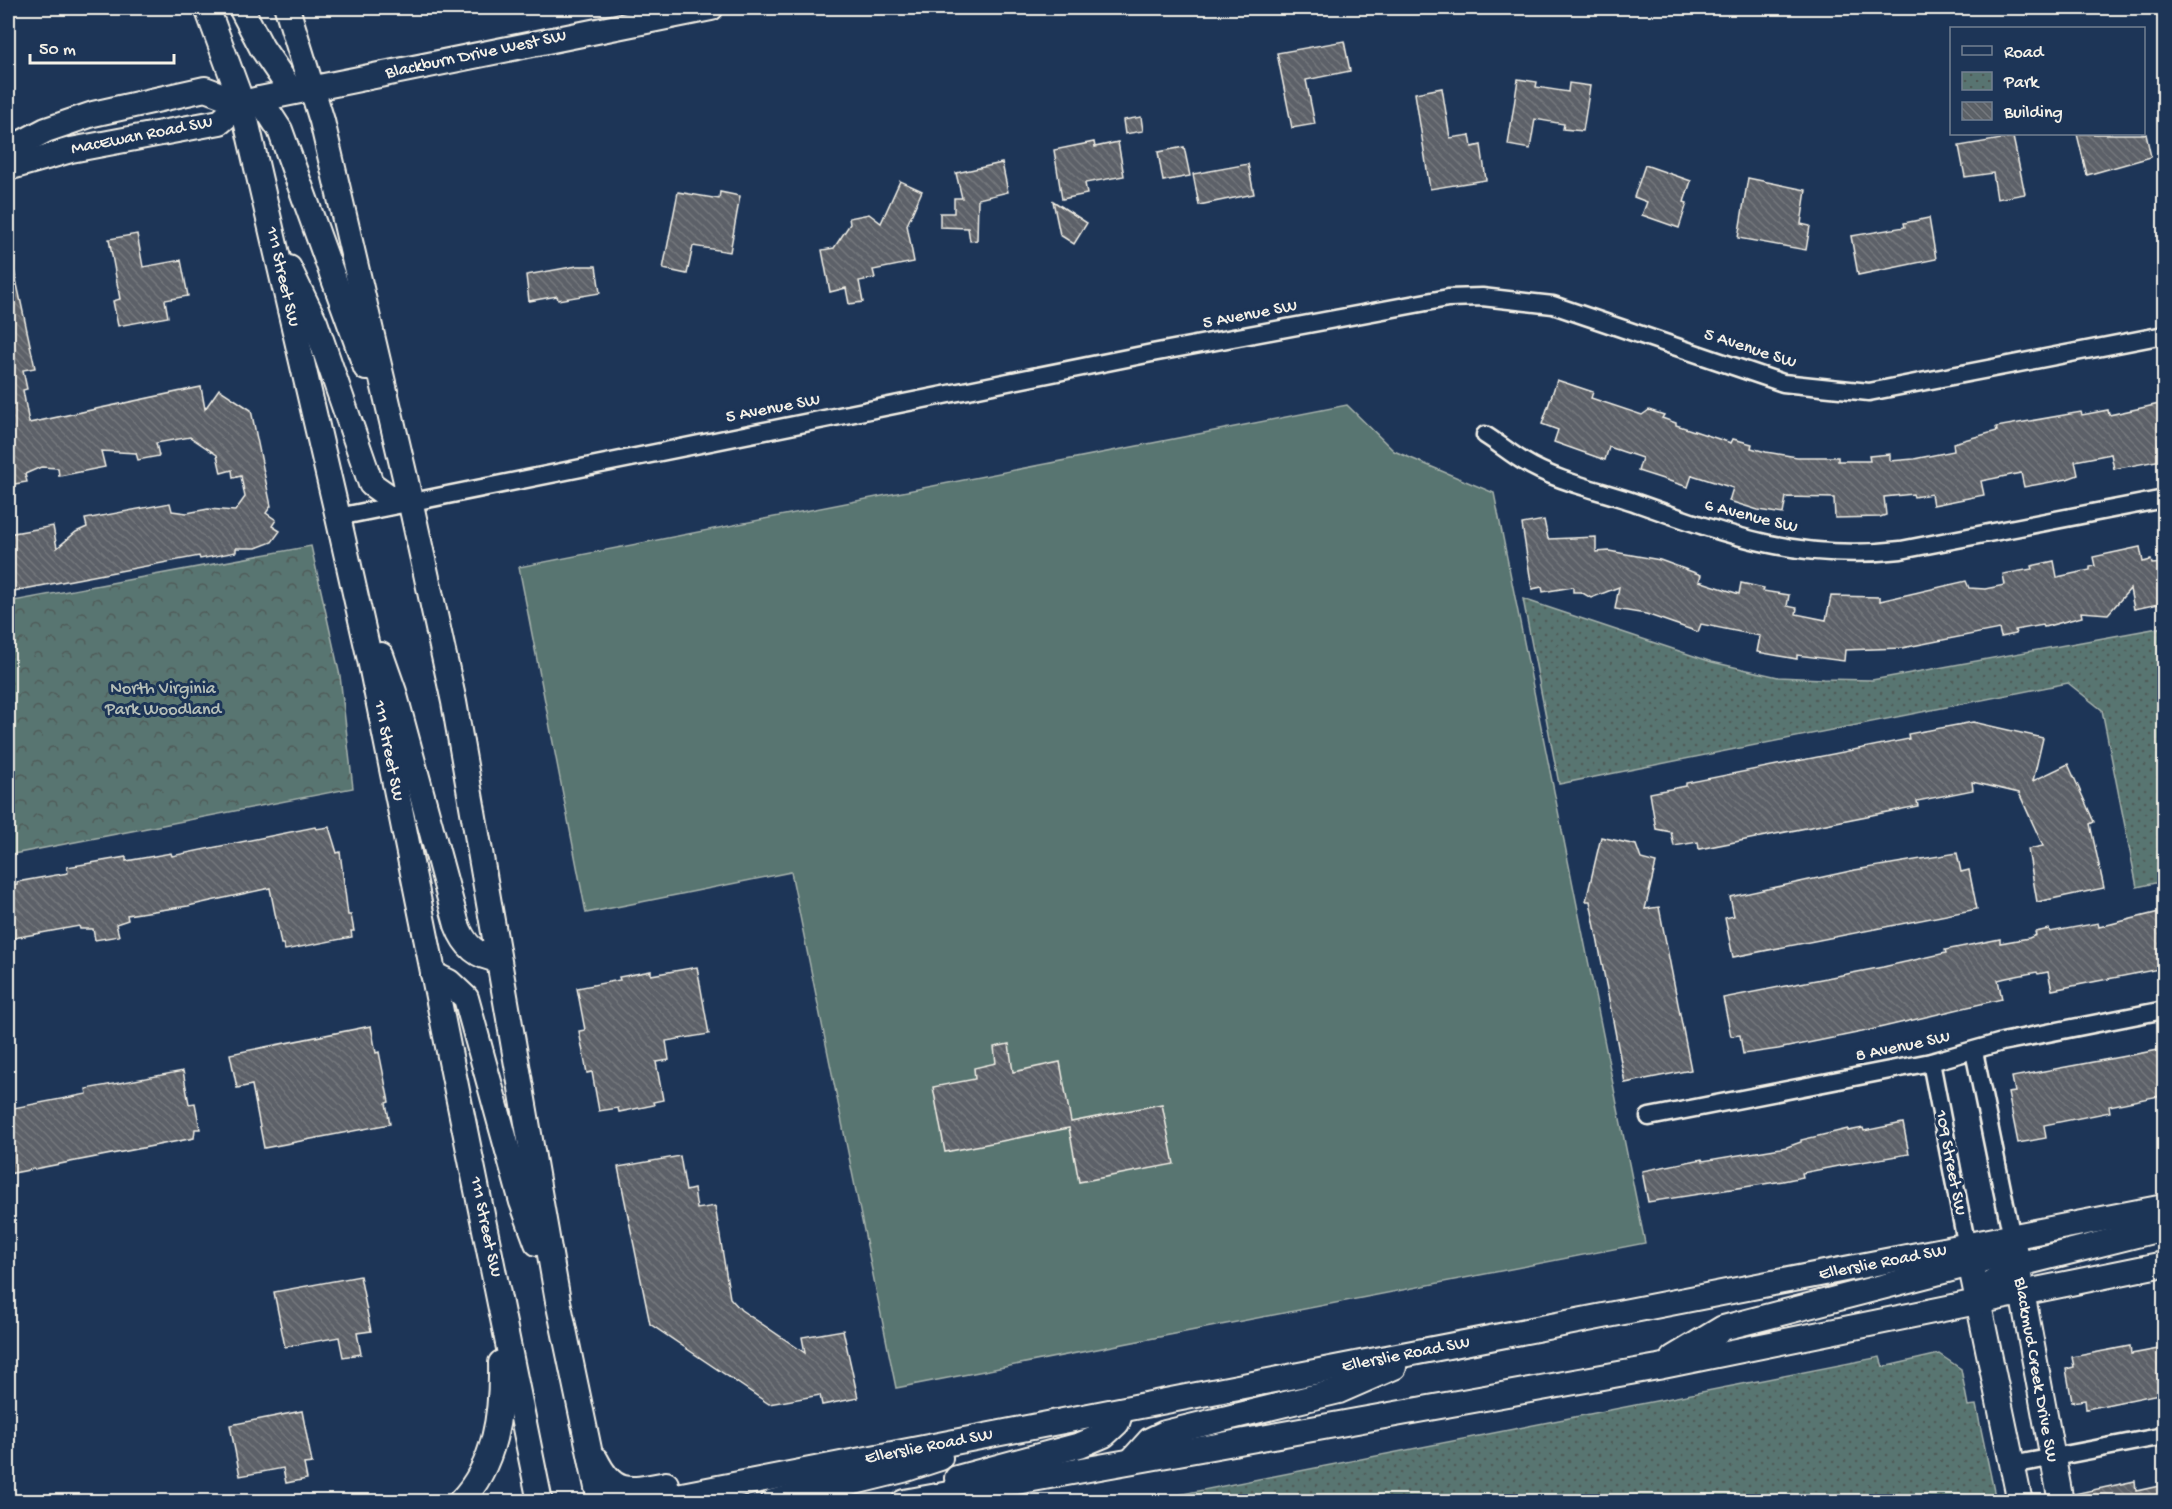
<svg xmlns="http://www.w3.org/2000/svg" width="2172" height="1509" font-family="'Gochi Hand',sans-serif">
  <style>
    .forest { fill: url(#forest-crowns); stroke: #a6b2ac; stroke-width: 1.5 }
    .park { fill: url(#park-dots); stroke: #a6b2ac; stroke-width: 1.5 }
    .pitch { fill: #587471; stroke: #a6b2ac; stroke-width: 1.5 }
    .building { fill: url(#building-back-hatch); stroke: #f4f1e8; stroke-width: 1.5 }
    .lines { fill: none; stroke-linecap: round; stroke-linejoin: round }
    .street-casing { stroke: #f4f1e8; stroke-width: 21 }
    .secondary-casing { stroke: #f4f1e8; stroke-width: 28 }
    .street { stroke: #1d3557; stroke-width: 16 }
    .secondary { stroke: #1d3557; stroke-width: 24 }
    .labels { text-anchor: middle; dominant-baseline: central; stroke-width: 6; stroke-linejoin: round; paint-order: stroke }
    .street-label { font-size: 18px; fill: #f4f1e8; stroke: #1d3557 }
    .park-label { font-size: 18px; fill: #b6bfb8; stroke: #1d3557 }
  </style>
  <defs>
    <pattern id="forest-crowns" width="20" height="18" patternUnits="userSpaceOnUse" patternTransform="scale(1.5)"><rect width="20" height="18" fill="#587471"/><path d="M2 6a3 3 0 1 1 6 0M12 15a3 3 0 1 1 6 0" fill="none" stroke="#505c59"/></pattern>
    <pattern id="park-dots" width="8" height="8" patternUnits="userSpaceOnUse" patternTransform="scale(1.5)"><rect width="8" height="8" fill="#587471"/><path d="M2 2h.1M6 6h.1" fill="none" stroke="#505c59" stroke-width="1.8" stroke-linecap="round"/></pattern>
    <pattern id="building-back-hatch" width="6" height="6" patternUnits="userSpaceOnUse" patternTransform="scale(1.5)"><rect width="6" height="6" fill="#5c6167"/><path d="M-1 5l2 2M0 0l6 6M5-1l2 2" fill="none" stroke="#74787d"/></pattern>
  </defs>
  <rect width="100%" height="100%" fill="#1d3557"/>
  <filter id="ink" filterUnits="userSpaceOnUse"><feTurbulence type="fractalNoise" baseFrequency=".0167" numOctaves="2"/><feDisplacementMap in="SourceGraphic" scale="12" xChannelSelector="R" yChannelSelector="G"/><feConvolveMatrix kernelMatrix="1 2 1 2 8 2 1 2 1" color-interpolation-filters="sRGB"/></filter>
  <g filter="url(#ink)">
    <path class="forest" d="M311,546l29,130 13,112 -345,67v-253z"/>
    <g class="park">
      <path d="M1523,599l189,63 66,15 45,2 49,1 292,-53v254l-27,6 -35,-177 -34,-27 -509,101z"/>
      <path d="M1939,1354l22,15 7,37 8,-1 20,96h-839v-2l723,-142 3,10z"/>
    </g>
    <path class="pitch" d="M1347,405l47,46 100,42 151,750 -749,145 -105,-516 -205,41 -67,-346z"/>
    <g class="building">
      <path d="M1344,41l6,30 -44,9 9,44 -23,4 -15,-75z"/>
      <path d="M1518,79l19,3 -1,5 32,5 1,-9 21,3 -7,45 -20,-2 1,-5 -29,-5 -5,30 -22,-4z"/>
      <path d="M1442,88l8,50 20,-3 2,12 9,-2 5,35 -56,9 -15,-96z"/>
      <path d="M1141,117l2,14 -18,3 -2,-14z"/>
      <path d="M2077,134h69l5,23 -64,18z"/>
      <path d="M2013,137l12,57 -28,5 -4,-26 -28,4 -6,-31z"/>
      <path d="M1094,142l1,5 23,-5 6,34 -39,7 2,11 -25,5 -8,-49z"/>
      <path d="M1184,147l6,29 -27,5 -5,-29z"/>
      <path d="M1002,163l6,29 -30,7 -1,41 -7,1 -2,-13 -28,-1v-14h14v-15h8l-6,-25z"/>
      <path d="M1248,164l6,30 -55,11 -6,-31z"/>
      <path d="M1645,165l46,16 -7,21 3,1 -8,25 -37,-13 5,-13 -13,-5z"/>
      <path d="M1748,178l58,12 -5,34 9,2 -4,24 -68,-12z"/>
      <path d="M900,181l22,10 -15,34 7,37 -41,8 2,8 -16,3 4,21 -14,2 -3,-16 -16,4 -8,-42 12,-2 16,-24 -1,-6 20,-4 12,9z"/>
      <path d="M678,192l41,7 1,-7 20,4 -10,56 -37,-6 -6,28 -24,-5z"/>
      <path d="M1053,201l34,22 -13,21 -14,-9z"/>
      <path d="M1929,218l7,41 -78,16 -7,-39 54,-9 -1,-4z"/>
      <path d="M137,234l6,33 38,-7 7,36 -23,4 3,17 -50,9 -5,-25 7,-2 -11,-60z"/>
      <path d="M577,266h19l4,27 -42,7 -1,-4 -28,5 -3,-26z"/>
      <path d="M14,270l21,98 -12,2 4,19 -4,1 6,33 172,-36 4,22 14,-20 32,21 20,96 -5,7 10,7 -4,6 8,5 -8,11 -16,6h-20v4l-36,7 -1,-3 -191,36v-58l45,-8 4,22 19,-16 11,-5 -2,-8 85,-16 2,8 15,2 21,-4 27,2 10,-14 -4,-21 -8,2 -1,-8 -11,3 -4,-18 -27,-18 -34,6 3,13 -21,4 -2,-7 -35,-2 4,16 -46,9 -1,-8 -17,-1 -16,7 2,8 -19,3v-214z"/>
      <path d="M1557,380l36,12 -2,6 51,17 7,-5 15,5 -2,3 14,5v2l55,18 2,-4 19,5 -1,4 15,4 31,5h41v4h32l-1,-5 21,-2v7l24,-2 40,-8 -1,-8 44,-12 -1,-4 85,-15 1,3 26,-5 1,5 55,-12v40l-6,1 4,16 -48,9 -3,-15 -36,7 3,14 -11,4 -43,8 -3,-14 -40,8 3,14 -51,10 -2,-11 -17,3 -1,-3 -29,3 2,18 -6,2 -45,1 -1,-20 -48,-1 -3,17 -25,-4 -29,-9 4,-13 -41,-13 -4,12 -50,-16 4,-13 -33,-11 -4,13 -51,-18 4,-12 -16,-6z"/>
      <path d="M1544,520l4,19 48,-2v15l13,-1 51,9 41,15 -2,6 40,13 2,-11 23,5 -1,3 26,4 -2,11 10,2 -1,6 30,6 5,-24 49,1v4l86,-20 3,7 16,1 20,-4 -2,-11 29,-5 -1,-3 23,-5 3,16 33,-7v-3l5,-1 -2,-9 47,-10 3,15 8,-2 1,4 12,-1v40l-30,6 -4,-20 -22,25 -27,-2 1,5 -38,10 -1,-2 -28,5 1,4 -15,3 -2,-8 -97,19 -57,2 -1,11 -47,-6v4l-40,-7 3,-16 -59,-12 -3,8 -52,-18 -31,-5 4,-22 -28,11 -10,-6h-8v-5l-30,5 -1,-5 -10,2 -10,-65z"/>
      <path d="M1973,722l70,16 -10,43 35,-17 26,58 -4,2 14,64 -67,14 -9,-53 15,-3 -24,-53 -47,-11 1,8 -56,11 1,5 -219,43 -1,-7 -24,4 -3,-14 -15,-3 -6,-36 36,-7v-3l223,-44 -1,-5z"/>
      <path d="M315,827l1,2 13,-2 8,26 3,-1 8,63h3l3,16h-3l1,6 -67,13 -2,-6h-2l-11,-56 -82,18 -61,9 1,5 -12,4 3,12 -24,4 -2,-11h-13l-1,-3 -71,13v-53l9,-1v-3l51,-9 -1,-6 59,-10v4l45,-8 1,3z"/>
      <path d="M1601,837l35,8 5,14 15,4 -11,46 14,-2 32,163 -66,13 -35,-182h-4z"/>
      <path d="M1957,853l4,19 8,-2 8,39 -244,48 -8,-39 9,-2 -4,-19 125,-27z"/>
      <path d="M2163,911l1,57 -112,22 -4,-18 -10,2 -1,-2 -31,6 -8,2 4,19 -140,33 -84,17 -35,5 -3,-19 -9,1 -8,-38 160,-31 63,-14 -1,-3 55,-11v4l29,-5 7,-3 -1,-3 14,-3 1,3 48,-9 1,4z"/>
      <path d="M697,967l12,67 -43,7 3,19 -13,2 7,38 -10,2 1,3 -35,7 -1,-4 -19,3 -7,-39 -5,1 -8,-42 6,-1 -8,-42 43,-8 -1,-3 32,-6v4z"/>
      <path d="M371,1026l5,27 3,-1 10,50 -3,1 4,21 -126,24 -12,-63 -15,3 -7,-34z"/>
      <path d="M1009,1044l4,28 47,-10 11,60 91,-18 12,60 -95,18 -10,-54 -124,24 -12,-65 42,-8 -1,-11 22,-5 -2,-16z"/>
      <path d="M2164,1049v46l-55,11 1,6 -66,13 2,13 -28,5 -10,-50 7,-1 -3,-15z"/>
      <path d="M183,1071l6,33 6,-1 5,26h-5l-1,9 -186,36v-65l79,-15 -1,-5z"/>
      <path d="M1903,1123l6,31 -71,12 -36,7 1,4 -20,4 -135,21 -6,-31 60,-12 1,2 84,-14 14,-5v-2l47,-11v2l15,-3 1,3z"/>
      <path d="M680,1156l6,35 8,-2 3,20 18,-3 15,92 11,12 64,43 -3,-16 41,-7 15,68 -36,7 -2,-10 -51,9 -119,-80 -32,-157z"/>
      <path d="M360,1276l11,55 -14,2 4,21 -18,3 -4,-20 -54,10 -11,-55z"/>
      <path d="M2130,1346l1,8 33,-6v45l-78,16 -1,-9 -13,2 -6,-33 8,-2 -2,-10z"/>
      <path d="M302,1411l10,52 -8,1 3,15 -21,4 -3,-15 -43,8 -10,-51z"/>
      <path d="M2135,1481l1,10 28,-6v17h-89l-1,-8z"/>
    </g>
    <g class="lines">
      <defs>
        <g id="street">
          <path d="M1485,435c13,8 25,18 38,26 32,20 75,29 111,41 93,33 166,60 267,48l263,-51"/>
          <path d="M338,517l814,-164 296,-55 34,-1 71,8 230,78 86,9 295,-57"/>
          <path d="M1974,1051l38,187"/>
          <path d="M1931,1062l36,185"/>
          <path d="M1649,1117l282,-55 71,-20 162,-32"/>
          <path d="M2012,1465l152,-29"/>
        </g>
        <g id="secondary">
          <path d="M207,8l35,95 96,414 32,143 170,842"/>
          <path d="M241,8l21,40 30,44"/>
          <path d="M287,8l35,113 83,356 49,225 104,599 42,201"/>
          <path d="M260,99l20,31 86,238"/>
          <path d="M8,150l38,-20 47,-16 112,-25 37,14"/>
          <path d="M8,168l63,-18 149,-28 22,-19 18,-4 451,-91"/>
          <path d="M289,268l26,54 56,162 17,12 23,6"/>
          <path d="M381,655l13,37 63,233c7,19 19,32 40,34"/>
          <path d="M433,974l16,8 17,16 56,204 15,41"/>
          <path d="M2012,1238l49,264"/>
          <path d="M1967,1248l53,254"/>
          <path d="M1980,1302l8,-17 28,-20 148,-37"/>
          <path d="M1673,1358l50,-30 248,-64 26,-10 8,-9"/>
          <path d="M596,1460c18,36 34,31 70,24"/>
          <path d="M1132,1460l18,-20 15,-7 174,-42 55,-24"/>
          <path d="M957,1478l123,-33 24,-10 13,-12 4,-12"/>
          <path d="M460,1502c36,-38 42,-89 41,-139"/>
          <path d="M646,1502l1518,-295"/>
          <path d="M773,1502l130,-32 37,-12"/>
          <path d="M904,1502l754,-135 506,-103"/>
        </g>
      </defs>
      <use href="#street" class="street-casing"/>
      <use href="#secondary" class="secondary-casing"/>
      <use href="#street" class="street"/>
      <use href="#secondary" class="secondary"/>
    </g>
  </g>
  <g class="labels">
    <g class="street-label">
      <text transform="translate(476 55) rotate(-12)">Blackburn Drive West SW</text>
      <text transform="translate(142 136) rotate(-11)">MacEwan Road SW</text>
      <text transform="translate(282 277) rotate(77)">111 Street SW</text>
      <text transform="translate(1250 315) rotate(-11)">5 Avenue SW</text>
      <text transform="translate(1750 349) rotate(18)">5 Avenue SW</text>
      <text transform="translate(773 409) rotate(-11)">5 Avenue SW</text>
      <text transform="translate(1751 517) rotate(14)">6 Avenue SW</text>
      <text transform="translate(388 751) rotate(79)">111 Street SW</text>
      <text transform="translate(1903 1047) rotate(-12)">8 Avenue SW</text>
      <text transform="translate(1950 1163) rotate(79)">109 Street SW</text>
      <text transform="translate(485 1227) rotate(78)">111 Street SW</text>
      <text transform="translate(1883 1263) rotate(-11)">Ellerslie Road SW</text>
      <text transform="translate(1406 1355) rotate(-11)">Ellerslie Road SW</text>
      <text transform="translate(2035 1370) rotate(80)">Blackmud Creek Drive SW</text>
      <text transform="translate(929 1447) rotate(-11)">Ellerslie Road SW</text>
    </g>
    <g class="park-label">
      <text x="163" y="689">North Virginia<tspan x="163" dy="21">Park Woodland</tspan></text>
    </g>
  </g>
  <rect width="2172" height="1509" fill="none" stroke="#1d3557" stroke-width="30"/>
  <rect x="15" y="15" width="2142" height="1479" fill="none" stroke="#f4f1e8" stroke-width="2" filter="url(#ink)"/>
  <rect x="1950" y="27" width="195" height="108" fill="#1d3557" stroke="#738091" stroke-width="1.5"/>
  <rect x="1962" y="46" width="30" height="9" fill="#1d3557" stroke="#738091" stroke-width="1.5"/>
  <text x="2004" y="57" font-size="18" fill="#f4f1e8">Road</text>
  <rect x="1962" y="72" width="30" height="18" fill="url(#park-dots)" stroke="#738091" stroke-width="1.5"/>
  <text x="2004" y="87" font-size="18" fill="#f4f1e8">Park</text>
  <rect x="1962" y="102" width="30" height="18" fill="url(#building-back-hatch)" stroke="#738091" stroke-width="1.5"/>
  <text x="2004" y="117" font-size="18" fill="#f4f1e8">Building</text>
  <path d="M30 54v9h144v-9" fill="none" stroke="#f4f1e8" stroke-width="3"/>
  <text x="39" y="54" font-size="18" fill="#f4f1e8" stroke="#1d3557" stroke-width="4.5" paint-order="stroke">50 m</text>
</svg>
